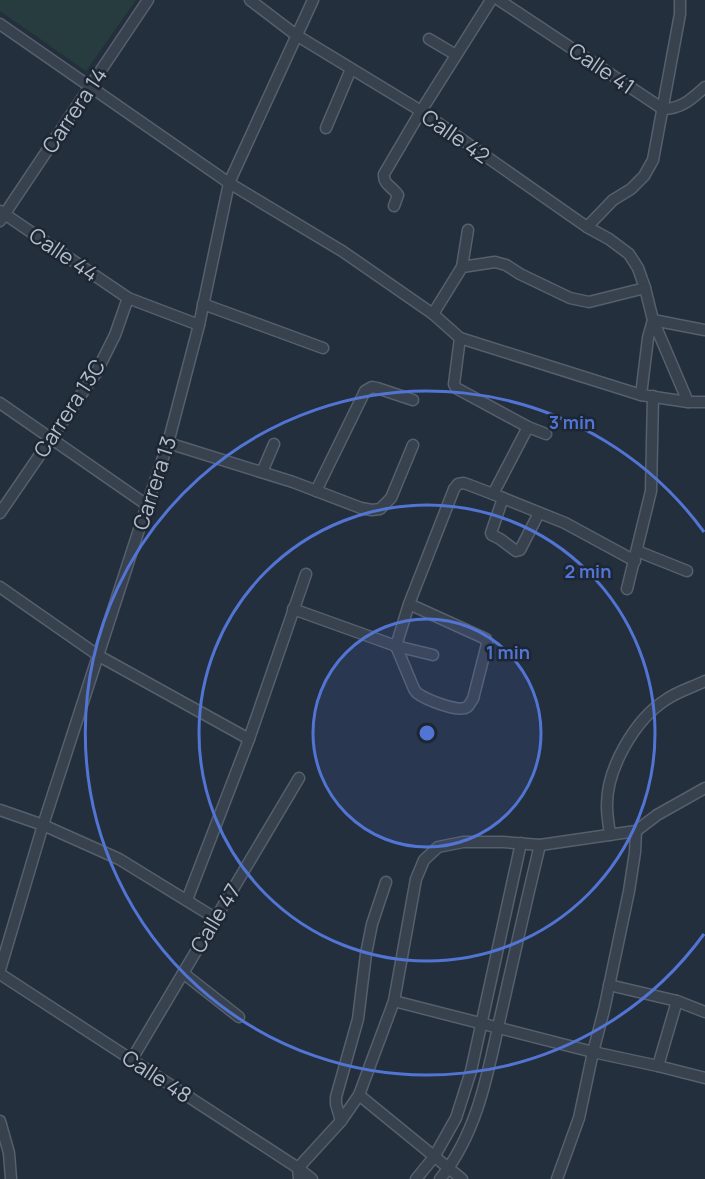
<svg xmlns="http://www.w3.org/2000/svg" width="705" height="1179" font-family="Manrope,sans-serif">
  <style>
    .green { fill: #263c3f }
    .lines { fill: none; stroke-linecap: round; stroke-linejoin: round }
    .minor-casing { stroke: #565f6c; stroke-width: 13 }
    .minor { stroke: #38414e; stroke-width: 10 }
    .ring { fill: none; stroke: #5274d3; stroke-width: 3 }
    .labels { text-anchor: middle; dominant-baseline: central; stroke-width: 5; stroke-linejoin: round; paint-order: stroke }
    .street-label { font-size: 21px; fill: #b4bcc9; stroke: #1d2633 }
    .centre { fill: #5274d3; stroke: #1d2633; stroke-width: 3 }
    .ring-label { font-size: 18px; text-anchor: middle; font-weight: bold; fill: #5274d3; stroke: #1d2633; stroke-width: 5; stroke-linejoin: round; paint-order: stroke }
  </style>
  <rect width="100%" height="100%" fill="#242f3e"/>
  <path class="green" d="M0,0h136l-50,71 -86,-60z"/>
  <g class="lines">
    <defs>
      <g id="minor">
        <path d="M250,0l46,35 125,76 166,116 22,12 20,15 9,14 7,20 8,32 35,82"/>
        <path d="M499,0l164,109c18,0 29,-10 42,-22"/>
        <path d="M0,24l229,159 113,68 91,63 27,24 181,57 47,7h17"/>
        <path d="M429,39l27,16"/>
        <path d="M326,128l25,-59"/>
        <path d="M394,206l4,-11c-5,-8 -15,-10 -14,-21l37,-63 70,-111"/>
        <path d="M0,211l128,87 71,27"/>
        <path d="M0,221l148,-221"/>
        <path d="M587,227l26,-27 18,-11 13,-13 9,-16 27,-146v-14"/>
        <path d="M462,267l6,-37"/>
        <path d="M203,304l120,44"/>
        <path d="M433,314l29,-47 33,-5 11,3 14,9 50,24 19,4 56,-14"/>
        <path d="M653,320l52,10"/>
        <path d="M460,338l-6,46 2,4 72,39 18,7"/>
        <path d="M641,395l7,-57 5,-18"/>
        <path d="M0,403l147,102"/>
        <path d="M168,443l125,39 68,26 11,2 8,-1 11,-11 22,-53"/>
        <path d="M262,472l12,-28"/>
        <path d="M316,491l49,-100 7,-4 5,1 36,12"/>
        <path d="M493,494l35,-67"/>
        <path d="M503,498l-12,35 1,2 8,4 16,12 4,-1 19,-37"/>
        <path d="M0,513l96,-140 19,-38 13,-37"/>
        <path d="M637,551l50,20"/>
        <path d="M0,587l99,69 150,83 57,-165"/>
        <path d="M627,589l24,-98 2,-95"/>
        <path d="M409,604l77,35 1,5 -14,55c-2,2 -3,6 -6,8 -9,6 -42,-8 -50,-14l-3,-4 -18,-43 13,-42 45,-115 4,-5 6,-1 29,11 72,29 70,38"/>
        <path d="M293,609l103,37 37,9"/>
        <path d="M0,810l43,15 76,34 96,59"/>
        <path d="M610,835c-1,-9 -3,-19 -3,-28 -1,-38 28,-88 60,-108 12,-8 26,-12 38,-18"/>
        <path d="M187,900l62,-161"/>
        <path d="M0,970l43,-145 104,-320 21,-62 31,-118 30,-142 84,-183"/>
        <path d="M183,973l56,44"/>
        <path d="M0,974l298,194 14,11"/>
        <path d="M609,985l68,16 28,11"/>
        <path d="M394,1001l199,51 65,14 47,12"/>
        <path d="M132,1059l167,-281"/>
        <path d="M658,1066l19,-65"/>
        <path d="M359,1095l103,84"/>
        <path d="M0,1121l9,32 2,26"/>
        <path d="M341,1121l-5,-17v-7l22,-78 8,-65 6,-30 14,-42"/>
        <path d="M299,1179l-1,-11 43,-47 18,-26 35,-94 22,-122 8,-19 14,-13 25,-5h40l37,3 96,-14 21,-16 48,-27"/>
        <path d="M416,1179l18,-22 22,-39 15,-47 50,-228"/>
        <path d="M440,1179c40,-49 49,-114 63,-174 12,-53 24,-107 37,-160"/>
        <path d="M557,1179l22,-61 14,-66 11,-42 25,-119 6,-39 1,-21"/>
      </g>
    </defs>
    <use href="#minor" class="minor-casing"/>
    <use href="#minor" class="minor"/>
  </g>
  <circle cx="427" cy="733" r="114" fill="#5274d3" fill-opacity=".12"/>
  <g class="ring">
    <circle cx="427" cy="733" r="114"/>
    <circle cx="427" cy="733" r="228"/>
    <path d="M704 934A342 342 0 1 1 704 532"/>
  </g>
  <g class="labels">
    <g class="street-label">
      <text transform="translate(602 68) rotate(34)">Calle 41</text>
      <text transform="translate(74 110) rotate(-56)">Carrera 14</text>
      <text transform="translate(456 136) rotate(35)">Calle 42</text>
      <text transform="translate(64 254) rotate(34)">Calle 44</text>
      <text transform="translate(69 408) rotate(-57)">Carrera 13C</text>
      <text transform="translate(154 483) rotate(-72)">Carrera 13</text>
      <text transform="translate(215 918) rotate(-59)">Calle 47</text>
      <text transform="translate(157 1076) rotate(33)">Calle 48</text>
    </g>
  </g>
  <circle cx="427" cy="733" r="9" class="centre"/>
  <g class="ring-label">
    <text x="572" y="429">3 min</text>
    <text x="588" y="578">2 min</text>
    <text x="508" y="659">1 min</text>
  </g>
</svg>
